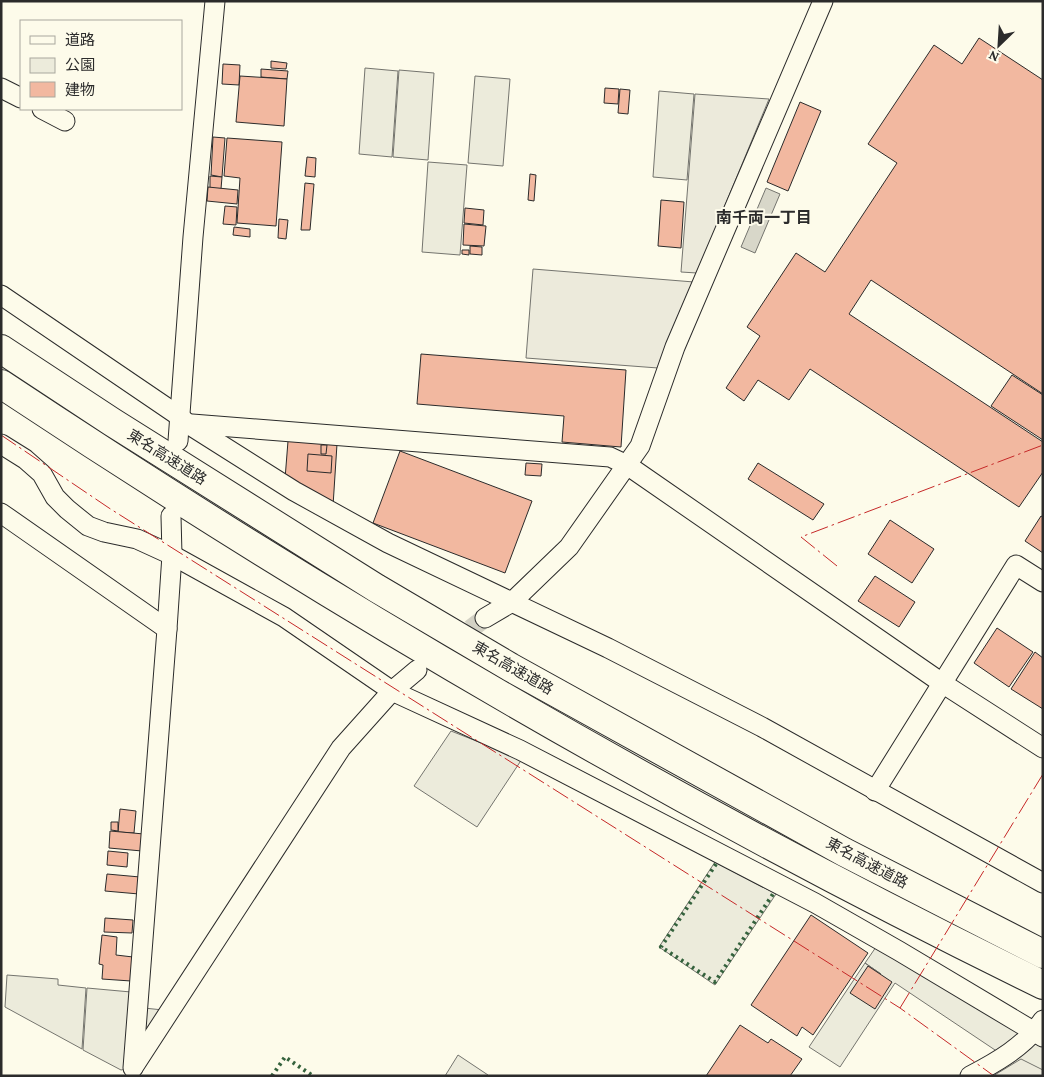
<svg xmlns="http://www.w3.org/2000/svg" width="1044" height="1077" font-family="'Crimson Pro','Noto Sans JP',serif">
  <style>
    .green { fill: #ecebdb; stroke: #74746e }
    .parking { fill: #eceadb; stroke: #74746e }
    .water { fill: #d8d7c9; stroke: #74746e }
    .building { fill: #f2b8a0; stroke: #2b2b2b }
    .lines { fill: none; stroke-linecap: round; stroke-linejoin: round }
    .minor-tunnel { stroke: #d3d1c4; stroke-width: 19; stroke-dasharray: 19 9; stroke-linecap: butt }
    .minor-casing { stroke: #2b2b2b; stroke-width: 21 }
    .highway-casing { stroke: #2b2b2b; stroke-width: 30 }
    .minor { stroke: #fdfbea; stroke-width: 19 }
    .highway { stroke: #fdfbea; stroke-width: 28 }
    .hedge { stroke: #34623c; stroke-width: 4; stroke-dasharray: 2.5 4; stroke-linecap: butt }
    .power { stroke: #c62828; stroke-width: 1; stroke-dasharray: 18 4 2.5 4; stroke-linecap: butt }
    .labels { text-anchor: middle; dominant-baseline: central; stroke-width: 4; stroke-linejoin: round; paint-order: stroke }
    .street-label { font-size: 15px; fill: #2b2b2b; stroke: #fdfbea }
    .neighbourhood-label { font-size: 16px; font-weight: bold; fill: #2b2b2b; stroke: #fdfbea }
  </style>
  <rect width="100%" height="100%" fill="#fdfbea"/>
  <g class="green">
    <path d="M365,68l33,3 -6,86 -33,-3z"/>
    <path d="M399,70l35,3 -6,87 -35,-3z"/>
    <path d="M475,76l35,3 -7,87 -35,-3z"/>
    <path d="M659,91l35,3 -7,86 -34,-3z"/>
    <path d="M428,162l39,3 -7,90 -38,-3z"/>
    <path d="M451,731l71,28 -45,68 -63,-41z"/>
    <path d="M715,862l61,32 -61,91 -56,-38z"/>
    <path d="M876,947l147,87 -22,20 -106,-71 -55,84 -31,-20 56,-84 16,11 -16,-11z"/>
    <path d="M7,975l51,4v6l28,3 -4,61 -77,-42z"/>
    <path d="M87,988l44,4 -5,77 -5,1 -38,-20z"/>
    <path d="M144,1008l19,2 -23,34z"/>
    <path d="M1034,1043l9,3v30h-60z"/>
    <path d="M458,1055l30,20 -1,1h-42z"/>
  </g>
  <g class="parking">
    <path d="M695,94l74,5 -72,174 -16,-1z"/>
    <path d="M533,269l161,13 -36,86 -132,-10z"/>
    <path d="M1021,1059l22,11v6h-50z"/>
  </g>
  <path class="water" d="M766,188l14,6 -25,59 -14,-6z"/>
  <g class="building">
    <path d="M979,38l64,42v314l-172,-114 -22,34 194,128v30l-24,35 -209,-138 -21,31 -31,-20 -14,21 -18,-13 34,-52 -13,-9 49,-74 29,19 72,-109 -29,-19 66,-99 28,19z"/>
    <path d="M271,61l16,2 -1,6 -15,-1z"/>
    <path d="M223,64l17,1 -1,20 -17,-1z"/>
    <path d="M261,69l27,2 -1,8 -26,-2z"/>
    <path d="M240,76l47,3 -3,47 -48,-4z"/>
    <path d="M605,88l14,1 -1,15 -14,-1z"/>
    <path d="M620,89l10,1 -2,24 -10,-1z"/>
    <path d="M800,102l21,9 -33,80 -21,-9z"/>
    <path d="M213,137l12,1 -3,39 -11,-2z"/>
    <path d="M227,138l55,4 -6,84 -39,-3 3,-45 -16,-2z"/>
    <path d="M307,157l9,1 -1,19 -10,-1z"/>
    <path d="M530,174l6,1 -2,26 -6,-1z"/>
    <path d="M210,176l12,1 -1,12 -11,-1z"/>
    <path d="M305,183l9,1 -4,46h-9z"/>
    <path d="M208,187l30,3 -1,14 -30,-3z"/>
    <path d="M661,200l23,2 -3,46 -23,-2z"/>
    <path d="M225,206l12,1 -1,18 -13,-1z"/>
    <path d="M465,208l19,2 -1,15 -19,-2z"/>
    <path d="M279,219l9,1 -2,19 -8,-1z"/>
    <path d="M464,224l22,2 -2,20 -21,-1z"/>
    <path d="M234,227l16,2v8l-17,-2z"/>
    <path d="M470,246l12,1v8l-12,-1z"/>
    <path d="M462,250h7v5l-7,-1z"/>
    <path d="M421,354l205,16 -5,77 -59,-5 2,-26 -147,-12z"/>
    <path d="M1012,375l31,20v45l-52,-34z"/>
    <path d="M288,441l49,3 -4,62 -48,-27z"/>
    <path d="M321,445h6l-1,9h-5z"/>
    <path d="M400,451l132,50 -27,72 -132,-50z"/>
    <path d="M308,454l24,2 -1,17 -24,-2z"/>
    <path d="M526,463l16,1 -1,12 -16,-1z"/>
    <path d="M758,463l66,41 -11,16 -65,-41z"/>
    <path d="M1041,516l2,1v36l-18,-12z"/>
    <path d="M890,520l44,29 -22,34 -44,-29z"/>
    <path d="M875,576l40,26 -16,25 -41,-26z"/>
    <path d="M997,628l36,24 -24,35 -35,-24z"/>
    <path d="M1035,652l8,6v51l-32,-20z"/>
    <path d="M120,809l16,2 -2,22 -16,-1z"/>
    <path d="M111,822h7v9l-7,-1z"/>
    <path d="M110,831l34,3 -2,17 -33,-3z"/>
    <path d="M108,851l20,2 -1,14 -20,-2z"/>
    <path d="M107,874l33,3 -1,17 -34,-3z"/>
    <path d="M811,915l57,38 -55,82 -11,-8 -5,9 -46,-31z"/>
    <path d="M105,918l28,2 -1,13 -28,-1z"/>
    <path d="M102,935l15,2 -1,18 17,2 -2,24 -29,-2 1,-14 -4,-1z"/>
    <path d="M868,966l24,16 -17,27 -25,-16z"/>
    <path d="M740,1025l28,18 3,-4 31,20 -12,17h-84z"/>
  </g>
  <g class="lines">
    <path class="minor-tunnel" d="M426,663l59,-45"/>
    <defs>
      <g id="minor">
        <path d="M1,88l20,10"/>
        <path d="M42,109l23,12"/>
        <path d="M1,295l178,121 9,8 106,67 94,52 220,105 154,79 281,156"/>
        <path d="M192,424l418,33 17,8 315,218 101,65"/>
        <path d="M178,441l15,-204 22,-236"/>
        <path d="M1,444l24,15 17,15 13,23 12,12 21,17 16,6 33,7 35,16 112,62 108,74 128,59 295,153 84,48 144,86"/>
        <path d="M1,513l166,116"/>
        <path d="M485,618l27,-16 57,-55 71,-101 35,-99 148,-346"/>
        <path d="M875,791l141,-226 27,17"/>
        <path d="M134,1066l207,-318 51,-57 25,-21"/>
        <path d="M133,1068l34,-439 5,-74 -1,-39"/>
        <path d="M970,1076c27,-14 55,-30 73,-56"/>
      </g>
      <g id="highway">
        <path d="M1,349l111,73 264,166 134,79 334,185 199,102"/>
        <path d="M1,384c334,222 682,425 1042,601"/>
      </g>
    </defs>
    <use href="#minor" class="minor-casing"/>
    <use href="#highway" class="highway-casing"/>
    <use href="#minor" class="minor"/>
    <use href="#highway" class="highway"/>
    <g class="hedge">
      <path d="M716,864l-55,83 54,35 58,-88"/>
      <path d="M272,1076l13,-19 28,19"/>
    </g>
    <g class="power">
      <path d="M1,435l108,73 791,500 94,68"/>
      <path d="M837,566l-36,-29 242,-92"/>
      <path d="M900,1008l143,-234"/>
    </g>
  </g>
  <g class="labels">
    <g class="street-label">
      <text transform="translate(167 457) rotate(32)">東名高速道路</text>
      <text transform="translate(513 668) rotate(30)">東名高速道路</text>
      <text transform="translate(867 863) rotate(28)">東名高速道路</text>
    </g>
    <g class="neighbourhood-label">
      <text x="764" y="217">南千両一丁目</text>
    </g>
  </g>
  <rect width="1044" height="1077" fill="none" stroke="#2b2b2b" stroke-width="5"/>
  <rect x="20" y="20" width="162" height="90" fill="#fdfbea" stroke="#a9a89e"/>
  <rect x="30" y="36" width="25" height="8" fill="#fdfbea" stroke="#a9a89e"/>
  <text x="65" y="45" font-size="15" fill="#2b2b2b">道路</text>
  <rect x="30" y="58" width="25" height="15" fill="#ecebdb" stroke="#a9a89e"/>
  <text x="65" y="70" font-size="15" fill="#2b2b2b">公園</text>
  <rect x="30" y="82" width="25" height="15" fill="#f2b8a0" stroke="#a9a89e"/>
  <text x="65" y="95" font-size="15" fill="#2b2b2b">建物</text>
  <g transform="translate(999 45) rotate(205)" stroke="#fdfbea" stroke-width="4" paint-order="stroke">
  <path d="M0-4L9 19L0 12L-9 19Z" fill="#2b2b2b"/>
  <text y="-8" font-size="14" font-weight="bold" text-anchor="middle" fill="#2b2b2b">N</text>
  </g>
</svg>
